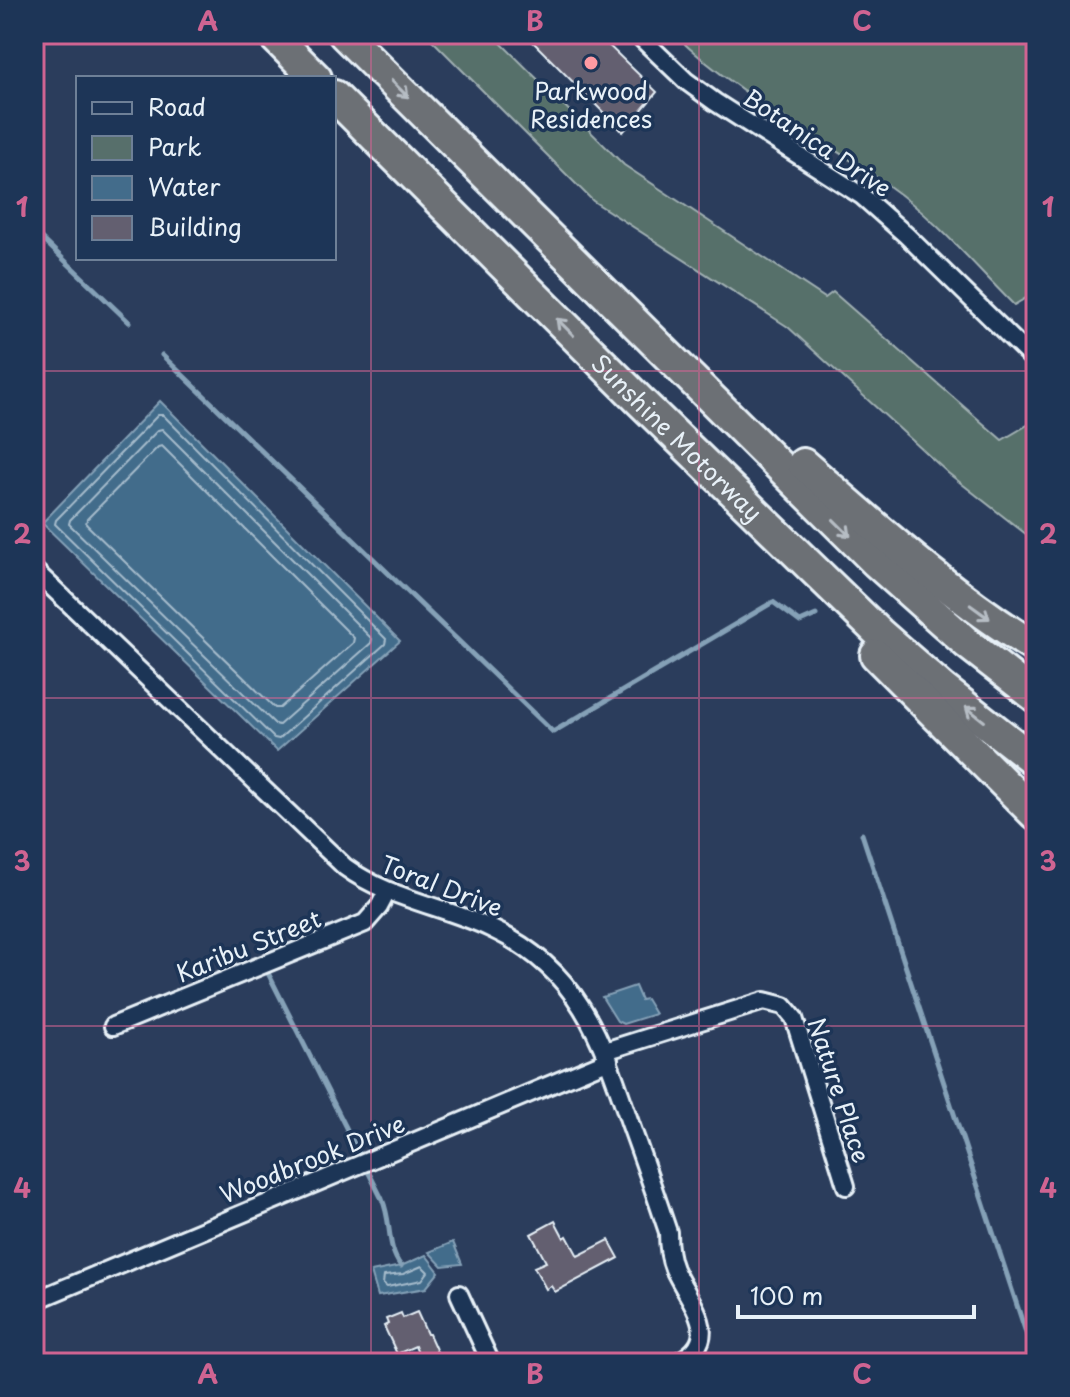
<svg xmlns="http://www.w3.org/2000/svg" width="1070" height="1397" font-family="'Playpen Sans',sans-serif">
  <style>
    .green { fill: #576f6b; stroke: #a0b0b2; stroke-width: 2 }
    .water { fill: #436c8b; stroke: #85a1b7; stroke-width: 2 }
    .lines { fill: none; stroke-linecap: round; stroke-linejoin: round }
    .shore { stroke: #a6bccc; stroke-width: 2 }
    .stream { stroke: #85a1b7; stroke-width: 5 }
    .building { fill: #635f70; stroke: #e8f1f8; stroke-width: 2 }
    .street-casing { stroke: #e8f1f8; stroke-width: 22 }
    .highway-casing { stroke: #e8f1f8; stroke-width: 36 }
    .street { stroke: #1d3557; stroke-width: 16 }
    .highway { stroke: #6c6f75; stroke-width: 30 }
    .oneway { stroke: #b6bdc4 }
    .grid { fill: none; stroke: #cf6492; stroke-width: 2; stroke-opacity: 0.55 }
    .poi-dot { fill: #ff9aa2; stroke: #1d3557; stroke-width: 3 }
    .labels { text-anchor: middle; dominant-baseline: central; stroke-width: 7; stroke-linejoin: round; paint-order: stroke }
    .poi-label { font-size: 24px; fill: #e8f1f8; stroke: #1d3557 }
    .street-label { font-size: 24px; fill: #e8f1f8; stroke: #1d3557 }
    .neatline { fill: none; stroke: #cf6492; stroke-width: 3 }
    .grid-label { font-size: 26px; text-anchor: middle; font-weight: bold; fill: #cf6492 }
  </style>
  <rect width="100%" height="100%" fill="#2b3d5c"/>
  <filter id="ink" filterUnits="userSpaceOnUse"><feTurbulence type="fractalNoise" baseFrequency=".0125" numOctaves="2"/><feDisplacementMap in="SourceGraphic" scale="16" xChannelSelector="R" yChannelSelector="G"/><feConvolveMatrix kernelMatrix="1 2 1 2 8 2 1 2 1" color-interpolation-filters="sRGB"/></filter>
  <g filter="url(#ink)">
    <g class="green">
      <path d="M426,34h66l132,131 201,133 8,-6 169,148 34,-20v122l-88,-69 -160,-146 -195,-126z"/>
      <path d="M674,34h343l19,14v244l-22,13c-40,-40 -78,-86 -125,-119 -72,-51 -151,-90 -215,-152z"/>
    </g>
    <g class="water">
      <path d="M160,401l240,240 -123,110 -235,-228z"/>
      <path d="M635,986l6,14 5,-1 9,15 -32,10 -6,-3 -15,-24z"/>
      <path d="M453,1242l9,22 -20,2 -13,-14z"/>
      <path d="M426,1255l13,17 -13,16 -48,8 -7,-24 30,-6z"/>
    </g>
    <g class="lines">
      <g class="shore">
        <path d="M158,415h5l223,224 -1,5 -106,95 -5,-1 -219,-214 1,-4z"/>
        <path d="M162,429l210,210 -1,4 -92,82 -4,-1 -206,-200 1,-4 88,-90z"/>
        <path d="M162,446l192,192 -1,5 -73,65h-5l-189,-184 1,-5 71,-72z"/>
        <path d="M422,1266l6,6 -6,8 -35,7 -4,-3 1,-8 19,-2z"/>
      </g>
      <g class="stream">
        <path d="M34,231l95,91"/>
        <path d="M162,355l391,377 220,-130 27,20 16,-7"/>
        <path d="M862,834l174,529"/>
        <path d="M265,967l117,232c10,22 4,48 19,67"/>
      </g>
    </g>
    <g class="building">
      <path d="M525,34h72l60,58 -34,40z"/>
      <path d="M555,1221l9,17 3,-2 11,20 31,-16 10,18 -64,34 -4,-6 -5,3 -12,-22 12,-5 -15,-28z"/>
      <path d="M417,1312l10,22h2l13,29h-20l-7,-17 -18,8 -13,-28 4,-2 -2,-5 15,-6 2,5z"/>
    </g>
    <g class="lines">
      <defs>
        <g id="street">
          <path d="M637,34l49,47 29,21 147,94 44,39 130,127"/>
          <path d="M34,570l311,297c44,32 96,38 145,61 88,40 111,109 140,195 13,36 26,73 38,109 0,13 1,25 6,37 16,35 53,71 1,94"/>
          <path d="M113,1026l252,-103 14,-16 8,-15"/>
          <path d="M605,1051l159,-50 20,5 10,12 52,168"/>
          <path d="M459,1294l32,69"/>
          <path d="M34,1301l575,-241"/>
        </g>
        <g id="highway">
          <path d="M272,34l44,44"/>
          <path d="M344,34l532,528 92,82 68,53"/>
          <path id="s1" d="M334,96l307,306 238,231 64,56 93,73"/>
          <path d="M803,464c75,65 148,132 233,184"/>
          <path d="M876,655l160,160"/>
        </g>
      </defs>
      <use href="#street" class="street-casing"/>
      <use href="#highway" class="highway-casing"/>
      <use href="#street" class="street"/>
      <use href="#highway" class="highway"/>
    </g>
    <defs><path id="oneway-shaft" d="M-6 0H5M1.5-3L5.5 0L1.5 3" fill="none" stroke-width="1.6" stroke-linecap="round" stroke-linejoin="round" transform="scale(2)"/></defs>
    <g class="oneway">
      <use href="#oneway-shaft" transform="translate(400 89) rotate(45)"/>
      <use href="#oneway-shaft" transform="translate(565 327) rotate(-135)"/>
      <use href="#oneway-shaft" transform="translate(842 528) rotate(45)"/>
      <use href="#oneway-shaft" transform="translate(980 612) rotate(36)"/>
      <use href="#oneway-shaft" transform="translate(975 714) rotate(-142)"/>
    </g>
  </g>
  <path class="grid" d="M371,34v1329M699,34v1329M34,371h1002M34,698h1002M34,1026h1002"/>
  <circle class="poi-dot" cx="591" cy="63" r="8"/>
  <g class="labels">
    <g class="poi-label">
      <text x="591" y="90">Parkwood<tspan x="591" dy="28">Residences</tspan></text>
    </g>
    <g class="street-label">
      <text transform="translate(818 142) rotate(34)">Botanica Drive</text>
      <text stroke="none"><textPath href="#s1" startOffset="484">Sunshine Motorway</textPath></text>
      <text transform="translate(442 885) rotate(21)">Toral Drive</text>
      <text transform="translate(248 945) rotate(-22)">Karibu Street</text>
      <text transform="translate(840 1090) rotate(72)">Nature Place</text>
      <text transform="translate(312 1158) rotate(-22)">Woodbrook Drive</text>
    </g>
  </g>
  <rect width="1070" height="1397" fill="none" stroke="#1d3557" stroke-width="88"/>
  <rect x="76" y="76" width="260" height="184" fill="#1d3557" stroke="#6e8097" stroke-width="2"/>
  <rect x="92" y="102" width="40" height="12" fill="#1d3557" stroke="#6e8097" stroke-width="2"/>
  <text x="148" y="116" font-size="24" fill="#e8f1f8">Road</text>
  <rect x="92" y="136" width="40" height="24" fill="#576f6b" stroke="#6e8097" stroke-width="2"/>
  <text x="148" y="156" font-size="24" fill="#e8f1f8">Park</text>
  <rect x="92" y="176" width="40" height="24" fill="#436c8b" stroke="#6e8097" stroke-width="2"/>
  <text x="148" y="196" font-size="24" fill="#e8f1f8">Water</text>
  <rect x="92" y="216" width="40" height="24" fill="#635f70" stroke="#6e8097" stroke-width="2"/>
  <text x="148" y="236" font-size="24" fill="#e8f1f8">Building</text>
  <path d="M738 1305v12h236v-12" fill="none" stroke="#e8f1f8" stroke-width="4"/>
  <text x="750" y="1305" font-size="24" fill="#e8f1f8" stroke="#1d3557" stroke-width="6" paint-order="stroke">100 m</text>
  <rect x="44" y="44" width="982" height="1309" class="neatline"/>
  <g class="grid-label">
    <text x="208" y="31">A</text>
    <text x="535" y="31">B</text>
    <text x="862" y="31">C</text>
    <text x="22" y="217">1</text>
    <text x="1048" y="217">1</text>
    <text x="22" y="544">2</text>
    <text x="1048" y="544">2</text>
    <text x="22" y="871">3</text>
    <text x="1048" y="871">3</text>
    <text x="22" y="1198">4</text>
    <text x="1048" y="1198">4</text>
    <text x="208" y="1384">A</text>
    <text x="535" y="1384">B</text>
    <text x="862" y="1384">C</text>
  </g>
</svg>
